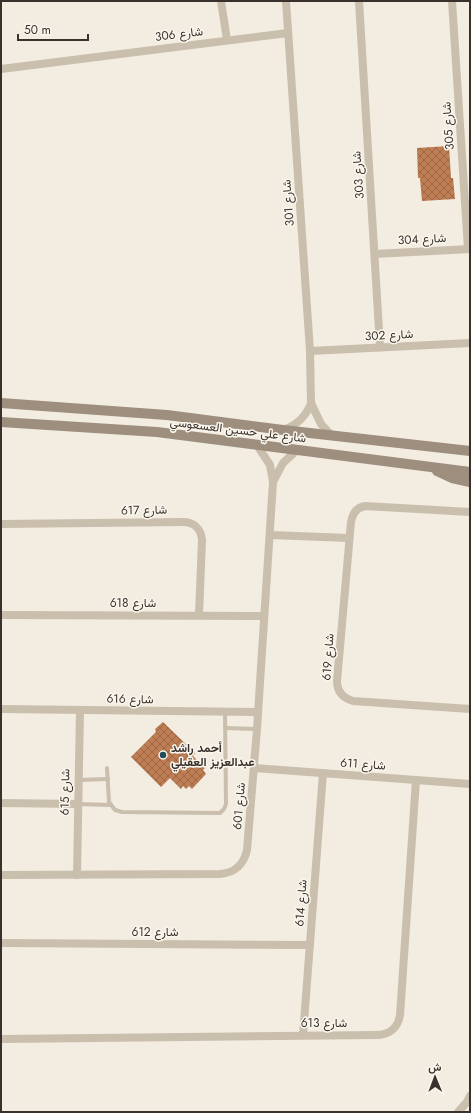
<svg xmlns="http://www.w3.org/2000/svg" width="471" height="1113" font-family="Jost,Vazirmatn,sans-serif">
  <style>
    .building { fill: url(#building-cross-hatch) }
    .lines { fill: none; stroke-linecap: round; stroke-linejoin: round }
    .lane { stroke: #cabead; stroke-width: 4 }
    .street { stroke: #cabead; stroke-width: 8 }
    .secondary { stroke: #9d8e7e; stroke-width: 10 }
    .poi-dot { fill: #234c58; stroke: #faf6ed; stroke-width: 1.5 }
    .labels { text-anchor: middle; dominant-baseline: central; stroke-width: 3; stroke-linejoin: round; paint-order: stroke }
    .street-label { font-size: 12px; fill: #39312b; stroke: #faf6ed }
    .poi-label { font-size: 12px; font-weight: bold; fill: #39312b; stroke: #faf6ed; text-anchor: start }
  </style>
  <defs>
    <pattern id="building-cross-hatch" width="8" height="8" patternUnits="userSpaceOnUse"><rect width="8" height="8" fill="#be7d53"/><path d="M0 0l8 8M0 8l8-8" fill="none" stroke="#9b6745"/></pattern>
  </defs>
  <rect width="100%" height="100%" fill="#f2ece1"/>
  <g class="building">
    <path d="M449,146l2,32h2l2,21 -33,2 -2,-23h-2l-1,-30z"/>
    <path d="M163,722l32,31 -2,3 12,12 -2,2 3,4 -14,15 -3,-3 -3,3 -3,-3 -2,3 -11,-11 -9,9 -30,-30 25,-25 -1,-3z"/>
  </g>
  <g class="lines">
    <g class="lane">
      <path d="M225,728l32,1"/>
      <path d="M107,768l2,34 6,8 7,2 98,1 4,-4 2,-5 -1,-92"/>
      <path d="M78,780l30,-1"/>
      <path d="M77,804l33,1"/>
    </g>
    <g class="street">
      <path d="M221,1l6,39"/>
      <path d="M286,1l24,350 1,52 10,21 10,11"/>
      <path d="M359,1l21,346"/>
      <path d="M452,1l16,248"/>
      <path d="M1,69l287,-36"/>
      <path d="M375,254l95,-5"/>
      <path d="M310,351l160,-8"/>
      <path d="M283,430c14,-5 23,-13 28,-27"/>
      <path d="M274,480l9,-17 14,-13"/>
      <path d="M470,512l-105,-6c-9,2 -12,7 -14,16l-14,159c0,11 6,17 16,20l117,8"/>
      <path d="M1,524l182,-2c11,0 18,7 19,18l-3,75"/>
      <path d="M270,535l79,3"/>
      <path d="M1,615l263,1"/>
      <path d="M1,709l257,3"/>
      <path d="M254,768l216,16"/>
      <path d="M1,803l76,1"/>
      <path d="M1,875l219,-1c15,-1 24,-10 27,-24l10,-121 16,-247 -3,-17 -13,-20"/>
      <path d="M77,875l3,-165"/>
      <path d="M1,943l309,2"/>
      <path d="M303,1035l20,-262"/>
      <path d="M1,1039l375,-4c13,0 22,-7 24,-20l16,-235"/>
      <path d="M458,1112l9,-10 3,-6"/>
    </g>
    <g class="secondary">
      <path d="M1,403l166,12 116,15 187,21"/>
      <path d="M1,422l156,10 313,40"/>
      <path d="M437,471l15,7 18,4"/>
    </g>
  </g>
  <circle class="poi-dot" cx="163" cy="755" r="4"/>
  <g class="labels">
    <g class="street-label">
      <text transform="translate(179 34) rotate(-7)">شارع 306</text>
      <text transform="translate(448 126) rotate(-94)">شارع 305</text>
      <text transform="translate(358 175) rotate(-94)">شارع 303</text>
      <text transform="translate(288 203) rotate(-94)">شارع 301</text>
      <text transform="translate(422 239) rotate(-3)">شارع 304</text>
      <text transform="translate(389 335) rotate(-3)">شارع 302</text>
      <text transform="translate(238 430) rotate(7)">شارع علي حسين العسعوسي</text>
      <text transform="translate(144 510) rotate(-1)">شارع 617</text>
      <text x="133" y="603">شارع 618</text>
      <text transform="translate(328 657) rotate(-86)">شارع 619</text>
      <text transform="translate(130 699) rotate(1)">شارع 616</text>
      <text transform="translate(363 764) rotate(4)">شارع 611</text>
      <text transform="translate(65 792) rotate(-89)">شارع 615</text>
      <text transform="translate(239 806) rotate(-85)">شارع 601</text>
      <text transform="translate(301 903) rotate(-86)">شارع 614</text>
      <text x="155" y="932">شارع 612</text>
      <text x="324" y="1023">شارع 613</text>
    </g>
    <g class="poi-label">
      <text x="171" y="748">أحمد راشد<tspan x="171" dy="14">عبدالعزيز العقيلي</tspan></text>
    </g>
  </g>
  <rect width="471" height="1113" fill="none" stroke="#39312b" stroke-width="4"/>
  <g transform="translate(435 1077) rotate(359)" stroke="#faf6ed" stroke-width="3" paint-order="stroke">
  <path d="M0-3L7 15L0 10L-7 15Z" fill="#39312b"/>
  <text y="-6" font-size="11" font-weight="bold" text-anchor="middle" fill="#39312b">ش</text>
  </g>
  <path d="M18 34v6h70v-6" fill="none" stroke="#39312b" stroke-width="2"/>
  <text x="24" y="34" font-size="12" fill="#39312b" stroke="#faf6ed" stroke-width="3" paint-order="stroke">50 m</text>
</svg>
